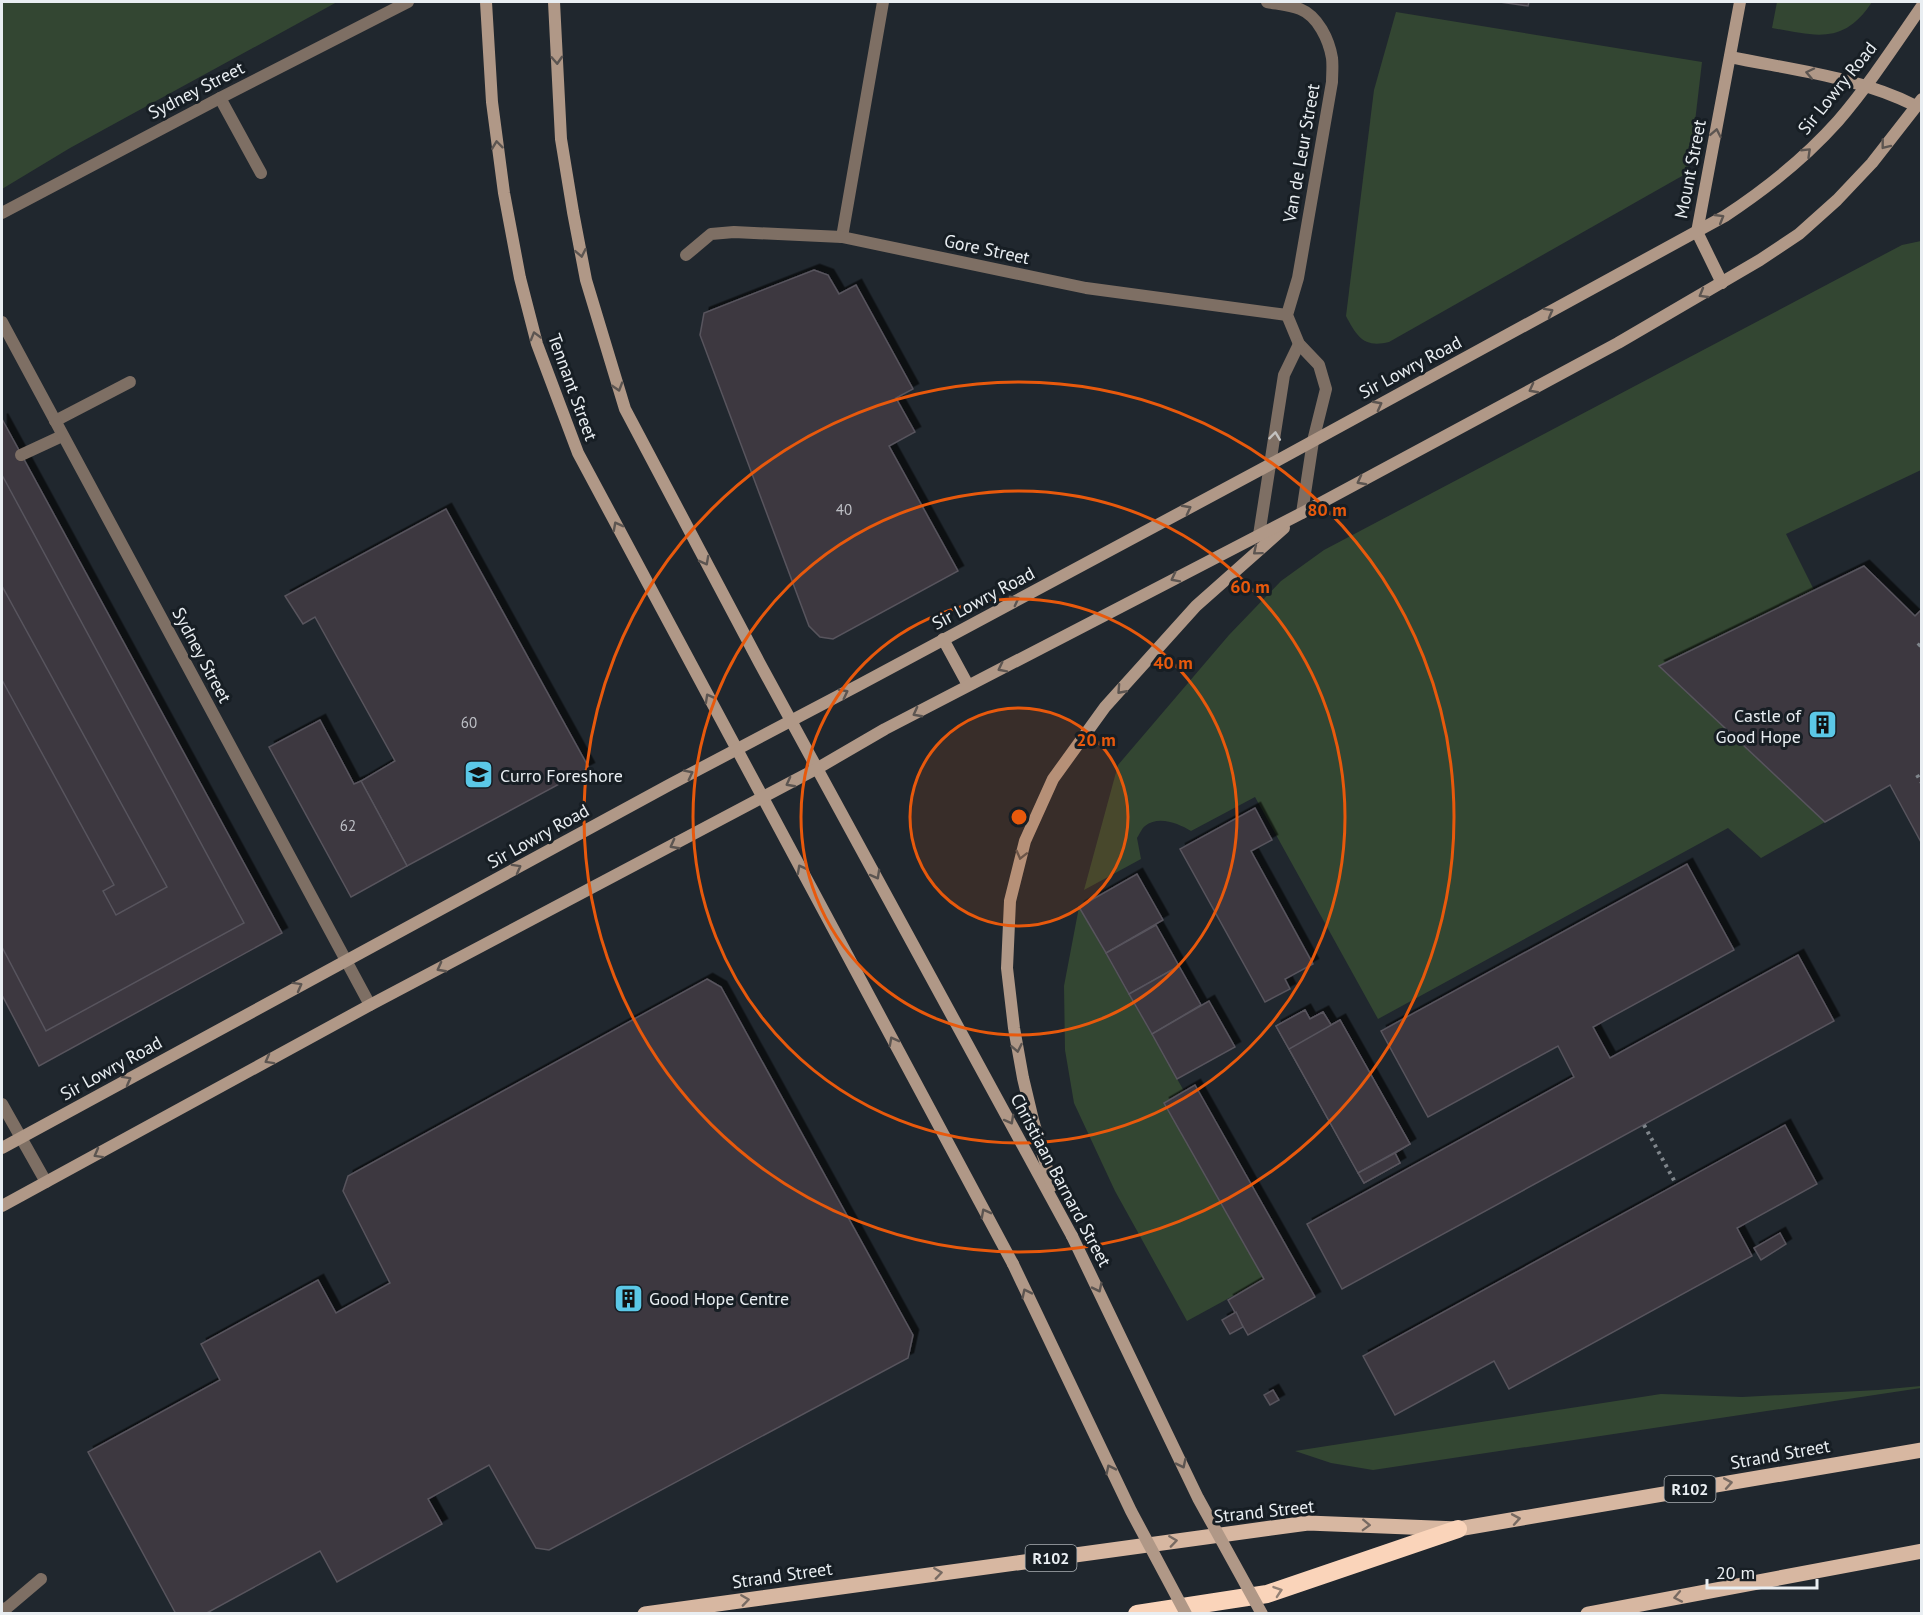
<svg xmlns="http://www.w3.org/2000/svg" width="1923" height="1615" font-family="'PT Sans',sans-serif">
  <style>
    .green { fill: #334632 }
    .building { fill: #3c3841; stroke: #58545d; stroke-width: 1.5; filter: url(#shadow) }
    .lines { fill: none; stroke-linecap: round; stroke-linejoin: round }
    .path { stroke: #7f858b; stroke-width: 4; stroke-dasharray: 3 4.5; stroke-linecap: butt }
    .lane { stroke: #7e6f64; stroke-width: 12 }
    .street { stroke: #7e6f64; stroke-width: 12 }
    .secondary { stroke: #b09887; stroke-width: 12 }
    .primary { stroke: #d7b7a1; stroke-width: 15 }
    .highway { stroke: #fad4ba; stroke-width: 18 }
    .secondary-bridge { stroke: #b09887; stroke-width: 12 }
    .oneway { stroke: #5c5551 }
    .oneway2 { stroke: #c4c2c0 }
    .oneway3 { stroke: #776a62 }
    .oneway4 { stroke: #948276 }
    .ring { fill: none; stroke: #e8590c; stroke-width: 3 }
    .labels { text-anchor: middle; dominant-baseline: central; stroke-width: 6; stroke-linejoin: round; paint-order: stroke }
    .number-label { font-size: 15px; fill: #bec0c6 }
    .shield { fill: #171e24; stroke: #aab0b4; stroke-width: 1.5 }
    .shield-label { font-size: 16px; font-weight: bold; fill: #e9eef2 }
    .street-label { font-size: 18px; fill: #e9eef2; stroke: #171e24 }
    .poi-label { font-size: 18px; fill: #e9eef2; stroke: #171e24; text-anchor: start }
    .centre { fill: #e8590c; stroke: #171e24; stroke-width: 3 }
    .ring-label { font-size: 18px; text-anchor: middle; font-weight: bold; fill: #e8590c; stroke: #171e24; stroke-width: 6; stroke-linejoin: round; paint-order: stroke }
  </style>
  <defs>
    <filter id="shadow"><feDropShadow dx="5.5" dy="-5.5" stdDeviation="0" flood-color="#0009"/></filter>
  </defs>
  <rect width="100%" height="100%" fill="#20272e"/>
  <g class="green">
    <path d="M2,2h335l-267,146 -68,41z"/>
    <path d="M1777,2h95c-28,43 -56,34 -100,26z"/>
    <path d="M1396,12l306,50 -12,102 -8,12 -293,166c-25,6 -32,-5 -43,-26l28,-226z"/>
    <path d="M1921,241v229l-135,64 28,56 -155,76 166,156 -64,36 -33,-30 -350,191 -123,-222 -64,34c-12,-7 -32,-16 -46,-5 -3,2 -6,9 -8,12l4,21 -57,31 34,-125 111,-130 52,-54 43,-31 578,-305z"/>
    <path d="M1079,907l105,184 -19,12 99,176 -77,42 -72,-130 -41,-88 -9,-53 -1,-64z"/>
    <path d="M1921,1386v2l-548,82 -42,-7 -36,-12 366,-57 81,3 136,-7z"/>
  </g>
  <g class="building">
    <path d="M1500,2h29l-1,4z"/>
    <path d="M814,270l14,5 11,19 17,-9 57,104 -17,9 19,34 -26,14 69,125 -125,68 -13,-2 -11,-11 -109,-291 4,-22z"/>
    <path d="M2,419l280,514 -243,133 -37,-71z"/>
    <path d="M2,475l242,448 -198,108 -44,-84v-267l112,205 -11,6 13,24 51,-28 -165,-301z"/>
    <path d="M446,509l143,259 -182,98 -46,-85 34,-20 -80,-144 -12,7 -18,-28z"/>
    <path d="M1864,566l51,50 7,-7v235l-32,-59 -65,37 -166,-156z"/>
    <path d="M320,720l34,64 7,-3 46,85 -56,31 -82,-150z"/>
    <path d="M1255,808l17,32 -21,11 62,113 -28,15 5,10 -25,13 -85,-153z"/>
    <path d="M1687,864l47,86 -141,77 17,31 188,-103 36,66 -492,268 -35,-65 267,-147 -16,-31 -130,71 -47,-86z"/>
    <path d="M1137,874l26,46 -57,33 -27,-46z"/>
    <path d="M1156,925l23,41 -50,28 -23,-41z"/>
    <path d="M1179,966l22,39 -49,29 -23,-40z"/>
    <path d="M707,979l14,8 192,348 -5,23 -359,192 -13,-2 -47,-83 -61,34 14,25 -105,58 -17,-31 -115,63h-29l-88,-162 132,-72 -19,-36 117,-64 18,33 54,-30 -47,-92 5,-15z"/>
    <path d="M1209,1001l26,46 -58,32 -25,-45z"/>
    <path d="M1305,1010l5,9 13,-7 8,13 -42,24 -13,-23z"/>
    <path d="M1305,1010l5,9 13,-7 8,13 9,-5 70,124 -15,9 5,10 -36,20 -88,-157z"/>
    <path d="M1340,1020l70,124 -52,29 -69,-124z"/>
    <path d="M1195,1085l120,212 -67,38 -20,-35 36,-21 -100,-176z"/>
    <path d="M1785,1125l32,59 -80,44 15,28 -243,133 -15,-28 -99,54 -32,-59z"/>
    <path d="M1395,1153l5,10 -36,20 -6,-10z"/>
    <path d="M1780,1233l6,11 -25,16 -7,-12z"/>
    <path d="M1236,1312l7,15 -13,7 -8,-14z"/>
    <path d="M1273,1390l6,10 -9,5 -6,-10z"/>
  </g>
  <g class="lines">
    <g class="path">
      <path d="M1918,646l4,-4"/>
      <path d="M1917,775l5,8"/>
      <path d="M1644,1125l32,59"/>
    </g>
    <g class="lane">
      <path d="M220,98l41,75"/>
      <path d="M55,421l75,-39"/>
      <path d="M21,455l41,-19"/>
      <path d="M2,1610l6,-3 33,-28"/>
    </g>
    <g class="street">
      <path d="M1267,2c10,2 23,3 33,7 18,7 29,31 32,49 1,8 0,17 0,24l-34,196 -11,37 12,29 20,21 7,24 -13,52 -11,72"/>
      <path d="M2,213l218,-115 188,-96"/>
      <path d="M842,237l41,-235"/>
      <path d="M686,255l25,-21 23,-2 108,5 244,51 201,27"/>
      <path d="M2,322l368,683"/>
      <path d="M1259,535l25,-160 15,-31"/>
      <path d="M2,1104l44,78"/>
    </g>
    <g class="secondary">
      <path d="M486,2l6,100 12,91 16,85 17,66 41,109 435,811"/>
      <path d="M554,2l7,137 12,73 13,68 39,129 134,253 313,574"/>
      <path d="M1730,57c63,13 129,20 186,49"/>
      <path d="M1722,283l-25,-51 43,-230"/>
      <path d="M943,639l25,46"/>
      <path d="M2,1148l669,-364 188,-99 412,-221 454,-248c41,-27 80,-58 113,-95 31,-36 57,-76 84,-115"/>
      <path d="M1052,1186l-19,-66 -10,-42 -9,-50 -7,-60 3,-67 15,-60 28,-62 52,-72 91,-101 88,-78"/>
      <path d="M2,1206l368,-201 448,-237 67,-39 417,-216 316,-170 142,-83 39,-26 38,-34 35,-37 50,-64"/>
    </g>
    <g class="primary">
      <path d="M645,1614l663,-91 150,6 464,-79"/>
      <path d="M1588,1614l334,-63"/>
    </g>
    <path class="highway" d="M1137,1614l130,-20 191,-65"/>
    <g class="secondary-bridge">
      <path d="M1072,1236l126,262 64,116"/>
      <path d="M1013,1264l118,247 55,103"/>
    </g>
  </g>
  <defs><path id="oneway-chevron" d="M-2-3.5L2.5 0L-2 3.5" fill="none" stroke-width="1.6" stroke-linecap="round" stroke-linejoin="round" transform="scale(1.5)"/></defs>
  <g class="oneway">
    <use href="#oneway-chevron" transform="translate(557 60) rotate(87)"/>
    <use href="#oneway-chevron" transform="translate(1810 73) rotate(-168)"/>
    <use href="#oneway-chevron" transform="translate(1716 133) rotate(-79)"/>
    <use href="#oneway-chevron" transform="translate(497 145) rotate(-97)"/>
    <use href="#oneway-chevron" transform="translate(1885 145) rotate(128)"/>
    <use href="#oneway-chevron" transform="translate(1807 152) rotate(-44)"/>
    <use href="#oneway-chevron" transform="translate(1720 218) rotate(-31)"/>
    <use href="#oneway-chevron" transform="translate(581 253) rotate(79)"/>
    <use href="#oneway-chevron" transform="translate(1703 294) rotate(150)"/>
    <use href="#oneway-chevron" transform="translate(1549 312) rotate(-29)"/>
    <use href="#oneway-chevron" transform="translate(535 336) rotate(-106)"/>
    <use href="#oneway-chevron" transform="translate(618 387) rotate(73)"/>
    <use href="#oneway-chevron" transform="translate(1533 389) rotate(152)"/>
    <use href="#oneway-chevron" transform="translate(1378 405) rotate(-28)"/>
    <use href="#oneway-chevron" transform="translate(1361 481) rotate(152)"/>
    <use href="#oneway-chevron" transform="translate(1187 509) rotate(-28)"/>
    <use href="#oneway-chevron" transform="translate(617 526) rotate(-118)"/>
    <use href="#oneway-chevron" transform="translate(1257 551) rotate(140)"/>
    <use href="#oneway-chevron" transform="translate(705 561) rotate(62)"/>
    <use href="#oneway-chevron" transform="translate(1175 578) rotate(153)"/>
    <use href="#oneway-chevron" transform="translate(1015 600) rotate(-28)"/>
    <use href="#oneway-chevron" transform="translate(1002 668) rotate(153)"/>
    <use href="#oneway-chevron" transform="translate(1121 690) rotate(132)"/>
    <use href="#oneway-chevron" transform="translate(844 693) rotate(-27)"/>
    <use href="#oneway-chevron" transform="translate(709 698) rotate(-119)"/>
    <use href="#oneway-chevron" transform="translate(917 713) rotate(152)"/>
    <use href="#oneway-chevron" transform="translate(689 774) rotate(-27)"/>
    <use href="#oneway-chevron" transform="translate(790 783) rotate(152)"/>
    <use href="#oneway-chevron" transform="translate(674 845) rotate(152)"/>
    <use href="#oneway-chevron" transform="translate(1021 855) rotate(104)"/>
    <use href="#oneway-chevron" transform="translate(517 868) rotate(-29)"/>
    <use href="#oneway-chevron" transform="translate(801 869) rotate(-118)"/>
    <use href="#oneway-chevron" transform="translate(876 875) rotate(61)"/>
    <use href="#oneway-chevron" transform="translate(441 968) rotate(152)"/>
    <use href="#oneway-chevron" transform="translate(298 986) rotate(-29)"/>
    <use href="#oneway-chevron" transform="translate(893 1041) rotate(-118)"/>
    <use href="#oneway-chevron" transform="translate(1017 1048) rotate(79)"/>
    <use href="#oneway-chevron" transform="translate(269 1060) rotate(151)"/>
    <use href="#oneway-chevron" transform="translate(127 1080) rotate(-29)"/>
    <use href="#oneway-chevron" transform="translate(1010 1120) rotate(61)"/>
    <use href="#oneway-chevron" transform="translate(98 1154) rotate(151)"/>
    <use href="#oneway-chevron" transform="translate(985 1213) rotate(-118)"/>
    <use href="#oneway-chevron" transform="translate(1098 1288) rotate(64)"/>
    <use href="#oneway-chevron" transform="translate(1026 1293) rotate(-116)"/>
    <use href="#oneway-chevron" transform="translate(1182 1464) rotate(64)"/>
    <use href="#oneway-chevron" transform="translate(1110 1469) rotate(-116)"/>
  </g>
  <use class="oneway2" href="#oneway-chevron" transform="translate(1275 436) rotate(-83)"/>
  <g class="oneway3">
    <use href="#oneway-chevron" transform="translate(1728 1483) rotate(-10)"/>
    <use href="#oneway-chevron" transform="translate(1516 1519) rotate(-10)"/>
    <use href="#oneway-chevron" transform="translate(1366 1525) rotate(2)"/>
    <use href="#oneway-chevron" transform="translate(1173 1541) rotate(-8)"/>
    <use href="#oneway-chevron" transform="translate(938 1573) rotate(-8)"/>
    <use href="#oneway-chevron" transform="translate(1678 1597) rotate(169)"/>
    <use href="#oneway-chevron" transform="translate(745 1600) rotate(-8)"/>
  </g>
  <use class="oneway4" href="#oneway-chevron" transform="translate(1278 1591) rotate(-19)"/>
  <circle cx="1019" cy="817" r="109" fill="#e8590c" fill-opacity=".12"/>
  <g class="ring">
    <circle cx="1019" cy="817" r="109"/>
    <circle cx="1019" cy="817" r="218"/>
    <circle cx="1019" cy="817" r="326"/>
    <circle cx="1019" cy="817" r="435"/>
  </g>
  <defs>
    <symbol id="building-square" viewBox="-11 -11 22 22"><rect x="-9" y="-9" width="18" height="18" rx="4" fill="#5bc8e7" stroke="#171e24"/><path d="M-4-6H4V6H1V3H-1V6H-4ZM-2.5-4.3h1.7v1.8h-1.7ZM.8-4.3h1.7v1.8H.8ZM-2.5-1h1.7V.8h-1.7ZM.8-1h1.7V.8H.8Z" fill="#111"/></symbol>
    <symbol id="school-square" viewBox="-11 -11 22 22"><rect x="-9" y="-9" width="18" height="18" rx="4" fill="#5bc8e7" stroke="#171e24"/><path d="M0-5L7-2L0 1L-7-2ZM-4 1L0 2.5L4 1V4Q0 6-4 4Z" fill="#111"/></symbol>
  </defs>
  <g fill-rule="evenodd">
    <use href="#building-square" x="1806" y="708" width="33" height="33"/>
    <use href="#school-square" x="462" y="758" width="33" height="33"/>
    <use href="#building-square" x="612" y="1282" width="33" height="33"/>
  </g>
  <g class="labels">
    <g class="number-label">
      <text x="844" y="509">40</text>
      <text x="469" y="722">60</text>
      <text x="348" y="825">62</text>
    </g>
    <g class="shield">
      <rect x="1664.5" y="1476" width="51" height="26" rx="4.5"/>
      <rect x="1025.5" y="1545" width="51" height="26" rx="4.5"/>
    </g>
    <g class="shield-label">
      <text x="1690" y="1489">R102</text>
      <text x="1051" y="1558">R102</text>
    </g>
    <g class="street-label">
      <text transform="translate(1837 88) rotate(-51)">Sir Lowry Road</text>
      <text transform="translate(196 90) rotate(-27)">Sydney Street</text>
      <text transform="translate(1301 153) rotate(-80)">Van de Leur Street</text>
      <text transform="translate(1690 169) rotate(-79)">Mount Street</text>
      <text transform="translate(987 249) rotate(12)">Gore Street</text>
      <text transform="translate(1410 367) rotate(-28)">Sir Lowry Road</text>
      <text transform="translate(573 387) rotate(70)">Tennant Street</text>
      <text transform="translate(983 598) rotate(-28)">Sir Lowry Road</text>
      <text transform="translate(202 655) rotate(62)">Sydney Street</text>
      <text transform="translate(538 836) rotate(-29)">Sir Lowry Road</text>
      <text transform="translate(111 1068) rotate(-29)">Sir Lowry Road</text>
      <text transform="translate(1061 1180) rotate(62)">Christiaan Barnard Street</text>
      <text transform="translate(1780 1454) rotate(-10)">Strand Street</text>
      <text transform="translate(1264 1511) rotate(-6)">Strand Street</text>
      <text transform="translate(782 1575) rotate(-8)">Strand Street</text>
    </g>
    <g class="poi-label">
      <text x="1801" y="715" text-anchor="end">Castle of<tspan x="1801" dy="21">Good Hope</tspan></text>
      <text x="500" y="775">Curro Foreshore</text>
      <text x="649" y="1298">Good Hope Centre</text>
    </g>
  </g>
  <circle cx="1019" cy="817" r="9" class="centre"/>
  <g class="ring-label">
    <text x="1327" y="516">80 m</text>
    <text x="1250" y="593">60 m</text>
    <text x="1173" y="669">40 m</text>
    <text x="1096" y="746">20 m</text>
  </g>
  <rect width="1923" height="1615" fill="none" stroke="#e9eef2" stroke-width="6"/>
  <path d="M1707 1579v9h110v-9" fill="none" stroke="#e9eef2" stroke-width="3"/>
  <text x="1716" y="1579" font-size="18" fill="#e9eef2" stroke="#171e24" stroke-width="4.5" paint-order="stroke">20 m</text>
</svg>
